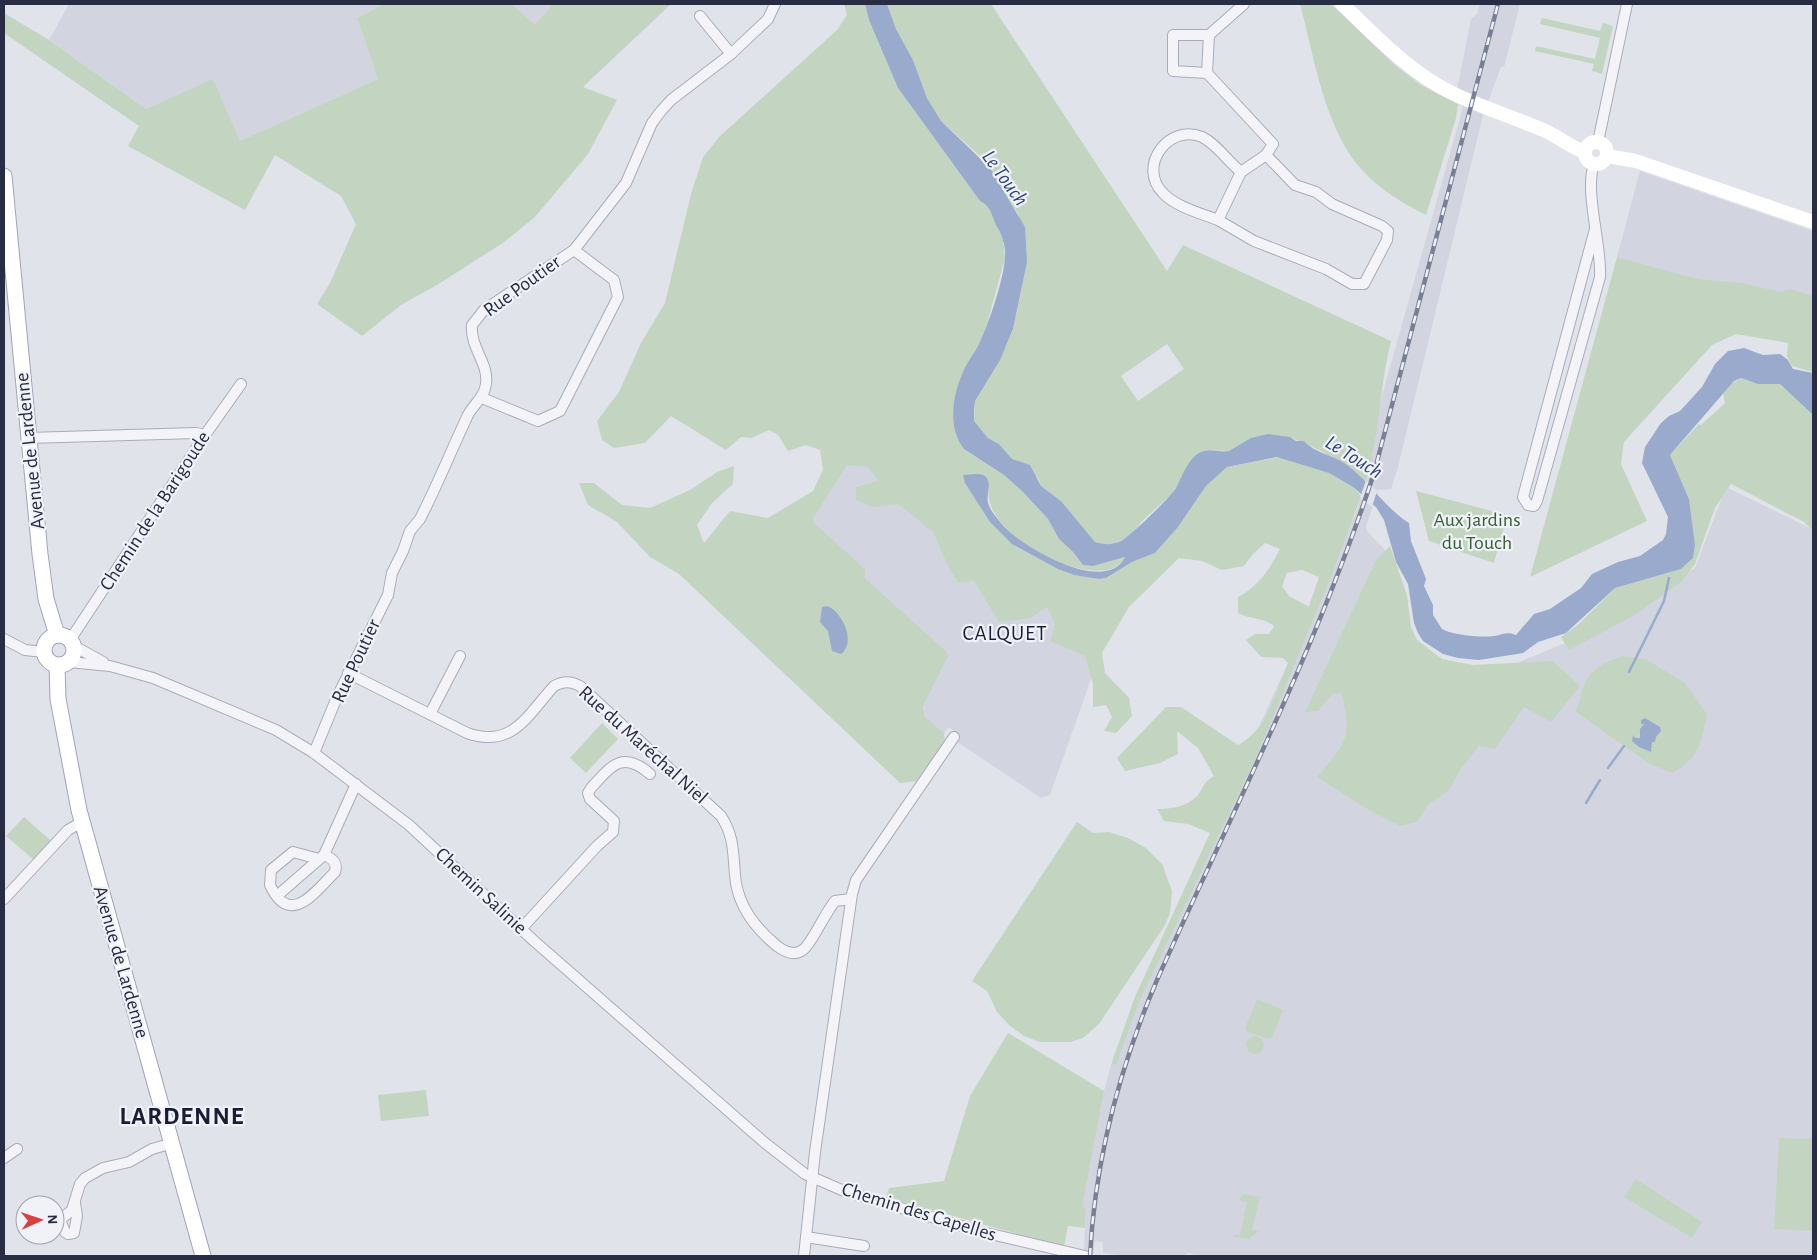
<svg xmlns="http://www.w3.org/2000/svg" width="1817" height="1260" font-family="'Alegreya Sans',sans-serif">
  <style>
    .built { fill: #d2d5e0 }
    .green { fill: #c3d5c1; fill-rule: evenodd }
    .water { fill: #99aacd; fill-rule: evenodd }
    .pier { fill: #e0e3ea }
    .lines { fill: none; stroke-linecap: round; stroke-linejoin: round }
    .stream { stroke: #99aacd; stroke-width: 2.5 }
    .river { stroke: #99aacd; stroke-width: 16 }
    .street-casing { stroke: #a9acb8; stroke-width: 12 }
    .primary-casing { stroke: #9fa4b7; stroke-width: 17 }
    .street { stroke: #f4f4f8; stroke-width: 10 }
    .secondary { stroke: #fff; stroke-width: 14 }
    .primary { stroke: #fff; stroke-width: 15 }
    .rail-casing { stroke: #797f95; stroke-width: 4.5 }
    .rail { stroke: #f0f2f8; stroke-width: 2.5; stroke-dasharray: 8; stroke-linecap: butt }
    .labels { text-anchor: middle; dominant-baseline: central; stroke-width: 4.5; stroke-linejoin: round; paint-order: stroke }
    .street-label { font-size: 20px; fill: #282d43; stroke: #f0f2f8 }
    .park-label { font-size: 20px; fill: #356034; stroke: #f0f2f8 }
    .water-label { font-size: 21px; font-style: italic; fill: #2e447a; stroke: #f0f2f8 }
    .neighbourhood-label { font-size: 21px; letter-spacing: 1px; fill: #1a1e34; stroke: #f0f2f8 }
    .district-label { font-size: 25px; font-weight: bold; letter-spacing: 1px; fill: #1a1e34; stroke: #f0f2f8 }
  </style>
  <rect width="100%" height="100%" fill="#e0e3ea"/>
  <g class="built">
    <path d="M69,4h310l1,2 -23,12 21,61 -138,62 -27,-61 -67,29 -97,-69z"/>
    <path d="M512,4h41l-18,22z"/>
    <path d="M1480,4h40l-16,63h-3l-18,48 -85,352 -7,22 -13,1 -12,37 1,4 18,19 -9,89 104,39 83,-34 27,-21 105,-55 31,-81 86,42 1,727h-613l-12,-3 -3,3h-59l-23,-3v-11l-8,-1 -2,15h-5v-5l-4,-1 2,-42 -4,-1 3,-22 19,-94 9,-33 22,-61 153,-334 37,-102 30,-46 10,-32 11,-63 7,-28 80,-285 -5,-3 -1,-14 14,-71 6,-5z"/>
    <path d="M1640,171l173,60v124l-22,-12 -7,-20 -15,-31 -38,-9 -33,-4 -81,-22z"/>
    <path d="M852,456l267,144 -69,195 -9,3 -82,-55 -2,-2 3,-5 -11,-9 -5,6 -19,-16 -2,-13 23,-53 -81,-73 -50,-54 -2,-5z"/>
  </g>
  <g class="green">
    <path d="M379,4h133l23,21 18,-21h118l-88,83 34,13 -29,54 -53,63 -32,26 -66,42 -36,20 -39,31 -45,-32 13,-21 26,-59 -15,-28 -66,-41 -30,55 -117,-64 11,-20 -135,-93v-20l45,27 97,69 67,-30 27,62 138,-62 -21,-61 23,-12z"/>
    <path d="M844,4h21l4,16 29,68 82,113 5,2 5,6 13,31 2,18 -18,66 -9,23 -9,12 -16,52 4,26 7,12 40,26 18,16 26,28 11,20 14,13 10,13 10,1 32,-9c-20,42 -145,-21 -136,-68l-10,15 11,18 27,26 51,25 31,6 7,-1 26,-16 23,-9 23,-26 28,-41 21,-19 53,-10 49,16 24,14 8,9 -28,76 -75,181 -120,251 -22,61 -4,-1 23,-67 75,-164 -22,-9 -24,-3 -7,-12c14,0 29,-2 40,-13 8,-9 4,-12 17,-20l-16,-28 -21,-17 1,23 -18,9 -35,8 -8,-13 49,-51h15l57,38c29,-15 38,-53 50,-82l-5,-5 -22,-1 -15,-17 9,-6h14l5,-8c-10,-9 -24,-6 -36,-13v-16c20,-10 32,-28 42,-48l-15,-6 -12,11 -9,12 -22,4 -20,-9 -23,-3 -50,49 -27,46 3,20 24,25 3,18 -16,17 -12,-2 8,-14 -6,-12 -13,2v-23l-8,-28 -35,-15 5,-18 -8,-16 -16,11 -32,4 -25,-41 -16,2 -11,-19 -14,-32 -35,-28 -26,3 -16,-7v-13l22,-6 -10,-14 -21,-2 -34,54 2,5 50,45v9l81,73 2,5 -25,50 2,11 19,16 1,9 -27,39 -18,2 -221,-209 -29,-17 -33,-35 -29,-17 -9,-22h15l28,22 28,3 40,-18 27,-18 17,-6 -1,18 -21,19 -15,22 7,18 26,-32 38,7 45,-27 10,-21 -3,-20 -14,-5 -18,6 -10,-16 -9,-5 -17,8 -11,-1 -15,13 -55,-34 -26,27 -31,5 -12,-8 -5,-19 22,-29 22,-49 24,-40 26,-109 12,-37 17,-21 117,-106 10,-15zM1302,570l17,7 -10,30 -20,-11 -7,-10 5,-13z"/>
    <path d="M887,4h104l176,267 16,-26 208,96c-12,47 -11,96 -26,142l-42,-31 -31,-14 -21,-3 -42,16 -23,-1 -14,10 -20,34 -31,28 -11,14 -18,9h-8l-9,-3 -34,-41 -20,-15 -3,-8 -26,-19 -13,-15 -11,-6 -14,-17 1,-20 32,-57 6,-15 9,-41 -3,-73 -37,-57 -41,-37 -14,-23 -14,-38 -17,-31zM1167,344l17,25 -46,32 -17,-25z"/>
    <path d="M1300,4h31l64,61 26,20 37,19 -2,14 -30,97c-24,-12 -47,-26 -65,-46 -37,-42 -47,-113 -61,-165z"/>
    <path d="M1542,18l58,13 3,-8 10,3 -11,48 -10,-3 2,-7 -59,-13 1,-5 59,13 5,-21 -60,-14z"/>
    <path d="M1617,257l81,22 44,4 39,9 10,-3 22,7v76l-21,-6 -5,-10 1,-13 -52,-9 -24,11 -88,97 -3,22 26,57 -117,56z"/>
    <path d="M1741,378l11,4 28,2 33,31v116l-9,-9 -73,-38 -16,24 -20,56 -14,18 -46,33 -66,35 -8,-13 18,-13 36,-36 66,-19 12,-11 2,-12 -6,-47 -19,-44 29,-31 2,1 24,-22 -2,-9 8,-10z"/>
    <path d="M1416,491l91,24 -13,48 -65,-22z"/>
    <path d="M1390,546l17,49 4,32 6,13 25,19 31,6 80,-4 27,25 -29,36 -27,-15 -29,42 -16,-3 -19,24 -11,20 -20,14 -12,18 -17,4 -31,-16 -52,-33c29,-35 35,-36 25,-83l-9,-1 -15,18 -13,1 71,-152z"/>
    <path d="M1622,656l24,3 39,24 22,31c-6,29 -7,43 -35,59l-22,-9 -74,-52c10,-35 10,-43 46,-56z"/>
    <path d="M602,723l16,16 -32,34 -16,-15z"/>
    <path d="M24,817l27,24 -17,19 -28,-24z"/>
    <path d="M1077,822l16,11 16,-1 19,6 18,10 16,16 10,27 -2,22 -5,12 -66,99 -16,14 -13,4h-30l-16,-6 -14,-10 -13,-14 -10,-21 -15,-10z"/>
    <path d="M1257,999l26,11 -11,28 -3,1 -22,-7 -2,-4z"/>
    <path d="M1008,1033l96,58 -22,116 4,1 -1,20 -17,-2 -4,21 -178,-50 3,-9 55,-7 26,-85z"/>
    <circle cx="1255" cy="1045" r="9"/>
    <path d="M426,1090l3,26 -48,5 -3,-26z"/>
    <path d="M1779,1138l34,1v92l-39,-2z"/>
    <path d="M1636,1179l66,43 -10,16 -68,-41z"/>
    <path d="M1243,1194l17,3 -8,33 7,1 -10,8 -14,-2 -2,-3 7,1 7,-33 -8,-2z"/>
  </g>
  <g class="water">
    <path d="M865,4h22l9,25 17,31 14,38 14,23 49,47 35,59 2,35 -14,67 -13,31 -25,41 -1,9v11l14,17 11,6 13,15 18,6 11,21 20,15 34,41c10,3 17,3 26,-1 6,-2 52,-46 55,-53 6,-11 12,-29 23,-35 11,-6 19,0 30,-2l22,-13 17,-4 22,3 6,4h8c10,12 30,14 43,24 23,17 38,43 62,58l2,18 15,38 -2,7 9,19v10l9,14c10,6 40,9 52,7 9,-1 13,-5 22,-1l18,-21 16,-5 31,-21 11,-14 26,-12 22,-6 23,-16 3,-6 2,-17 -26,-54 3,-16 16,-24 8,-7 11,-5 22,-24 13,-23 13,-13 16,-3 19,7 17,-1 8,6 5,9 20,4v42l-33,-31h-22l-17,-6 -7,3 -64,74 19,44 6,46 -2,13 -12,11 -66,19 -49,45 -28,9 -15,11 -44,7 -21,-2 -15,-4 -20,-13 -5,-8 -4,-10 -6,-39 -12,-22 -12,-42 -8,-13 -23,-20 -24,-14 -52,-16 -50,10 -21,19 -28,41 -23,26 -23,9 -26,16 -7,1 -25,-4 -16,-6 -46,-25 -22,-22 -25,-39 -2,-8c7,0 18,-3 23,2 6,7 0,18 2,26 2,7 8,14 13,20 17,22 105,74 124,34l-32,9 -10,-1 -10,-13 -14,-13 -11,-20 -26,-28 -18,-16 -40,-26c-19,-24 -10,-62 4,-87 3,-6 7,-10 10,-16 10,-20 29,-74 27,-96 -1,-9 -4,-17 -9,-25 -5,-11 -5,-19 -16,-24l-82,-113 -29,-68zM1665,465c7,7 13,17 8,27 -9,-2 -12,-11 -15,-19z"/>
    <path d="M827,606c15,5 30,37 14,48l-9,-3 -4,-20 -8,-9 2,-15z"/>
    <path d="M1645,718l15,9 1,4 -5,6 -1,5h-3l-1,10 -12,-5 -7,-6 1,-6 2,3h5v-9l4,-5h-3v-4z"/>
  </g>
  <path class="pier" d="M1366,480l11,11 -5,16 -12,-9z"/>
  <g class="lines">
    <g class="stream">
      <path d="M1629,672l35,-71 5,-23"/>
      <path d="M1608,768l16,-22"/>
      <path d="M1586,803l14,-23"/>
    </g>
    <path class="river" d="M1663,447l-4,4 17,62"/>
    <defs>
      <g id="street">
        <path d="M700,16l31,38"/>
        <path d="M1209,35l-2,38 -34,-2v-36h36l35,-31"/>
        <path d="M1207,73l66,71 -7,11 -25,17 -23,48 36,21 72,28 26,15h12l23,-44 1,-9 -6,-5 -50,-22 -16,-12 -21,-7 -29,-30"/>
        <path d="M1598,142l29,-138"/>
        <path d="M1594,164c-10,27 8,82 6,113l-63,224 -3,5 -6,-1 -5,-8 72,-268"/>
        <path d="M1218,220c-18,-7 -42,-13 -55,-27 -26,-26 5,-70 39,-56 15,7 26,25 39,35"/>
        <path d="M482,398l56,23 22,-10 58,-114 -4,-17 -40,-30"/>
        <path d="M28,438l168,-5 9,2"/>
        <path d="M4,639l21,11 19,2"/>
        <path d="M70,640l135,-205 36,-51"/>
        <path d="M74,646l29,16"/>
        <path d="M69,662l41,4 43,12 123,52 38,23 95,72 124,115 232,203 40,31 39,17 138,41 103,24"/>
        <path d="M348,673l119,60c45,16 60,-17 87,-47 10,-5 16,-5 26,0l141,130c13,20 12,36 14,59 2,29 20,53 42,71 8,6 18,11 27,3 9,-8 21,-36 31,-48l16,-2"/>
        <path d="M430,714l30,-58"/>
        <path d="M314,753l23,-56 51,-102 4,-22 11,-22 7,-20 10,-12c17,-33 31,-68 47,-102 5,-12 17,-18 19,-33 3,-21 -16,-36 -14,-59l12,-15 90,-60 52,-67 26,-60 9,-12 10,-11 60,-46 37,-35 7,-15"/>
        <path d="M319,859l-26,-7 -22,18 -1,15c20,43 45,7 65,-13 3,-9 -3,-14 -11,-17"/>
        <path d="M278,895l46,-40 32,-71"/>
        <path d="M4,899l64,-69 14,-8"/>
        <path d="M521,929l76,-83 16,-14 1,-11 -24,-22 -2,-6 3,-5c21,-23 32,-38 59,-14"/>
        <path d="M4,1158l13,-9"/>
        <path d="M75,1203l2,13 -3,17 -6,1 -3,-2 -5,-12 12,-10 8,-26 5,-6 18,-10 26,-6 23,-13 21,-6"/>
        <path d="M806,1237l58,9"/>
        <path d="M804,1256l11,-104 37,-258 4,-14 98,-143"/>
      </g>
      <g id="primary">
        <path d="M4,176l36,378 6,45 11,36"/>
        <circle cx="59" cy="650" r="15"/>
        <path d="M57,665l1,34 21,111 124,446"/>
      </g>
    </defs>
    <use href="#street" class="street-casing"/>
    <use href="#primary" class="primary-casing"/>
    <use href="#street" class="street"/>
    <g class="secondary">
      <path d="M1342,4c34,32 67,68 110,89 29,14 60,24 89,36 16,6 28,18 44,23"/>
      <circle cx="1596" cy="153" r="11"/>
      <path d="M1607,156l29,5 177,61"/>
    </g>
    <use href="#primary" class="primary"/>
    <defs>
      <path id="rail" d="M1090,1256c5,-96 29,-187 67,-276 75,-168 160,-332 217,-507l124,-469"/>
    </defs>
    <use href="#rail" class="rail-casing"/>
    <use href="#rail" class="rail"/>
  </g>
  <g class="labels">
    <g class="street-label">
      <text transform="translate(522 286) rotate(-36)">Rue Poutier</text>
      <text transform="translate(30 451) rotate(-96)">Avenue de Lardenne</text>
      <text transform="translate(155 511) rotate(-57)">Chemin de la Barigoude</text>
      <text transform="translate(356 661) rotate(-65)">Rue Poutier</text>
      <text transform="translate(643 745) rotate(42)">Rue du Maréchal Niel</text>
      <text transform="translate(481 891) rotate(43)">Chemin Salinie</text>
      <text transform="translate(121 962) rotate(74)">Avenue de Lardenne</text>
      <text transform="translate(919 1212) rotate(17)">Chemin des Capelles</text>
    </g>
    <g class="park-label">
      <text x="1477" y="520">Aux jardins<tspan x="1477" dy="23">du Touch</tspan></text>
    </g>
    <g class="water-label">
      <text transform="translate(1005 178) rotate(54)">Le Touch</text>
      <text transform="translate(1354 457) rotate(32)">Le Touch</text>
    </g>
    <g class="neighbourhood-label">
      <text x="1005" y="633">CALQUET</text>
    </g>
    <g class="district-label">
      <text x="182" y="1116">LARDENNE</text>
    </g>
  </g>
  <rect width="1817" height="1260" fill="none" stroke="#282d43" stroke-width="10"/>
  <g transform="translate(40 1220) rotate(87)"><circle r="24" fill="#f0f2f8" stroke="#a0a3b0"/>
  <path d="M0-4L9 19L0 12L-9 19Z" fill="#d83f3d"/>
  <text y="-8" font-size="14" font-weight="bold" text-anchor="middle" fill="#282d43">N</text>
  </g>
</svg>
